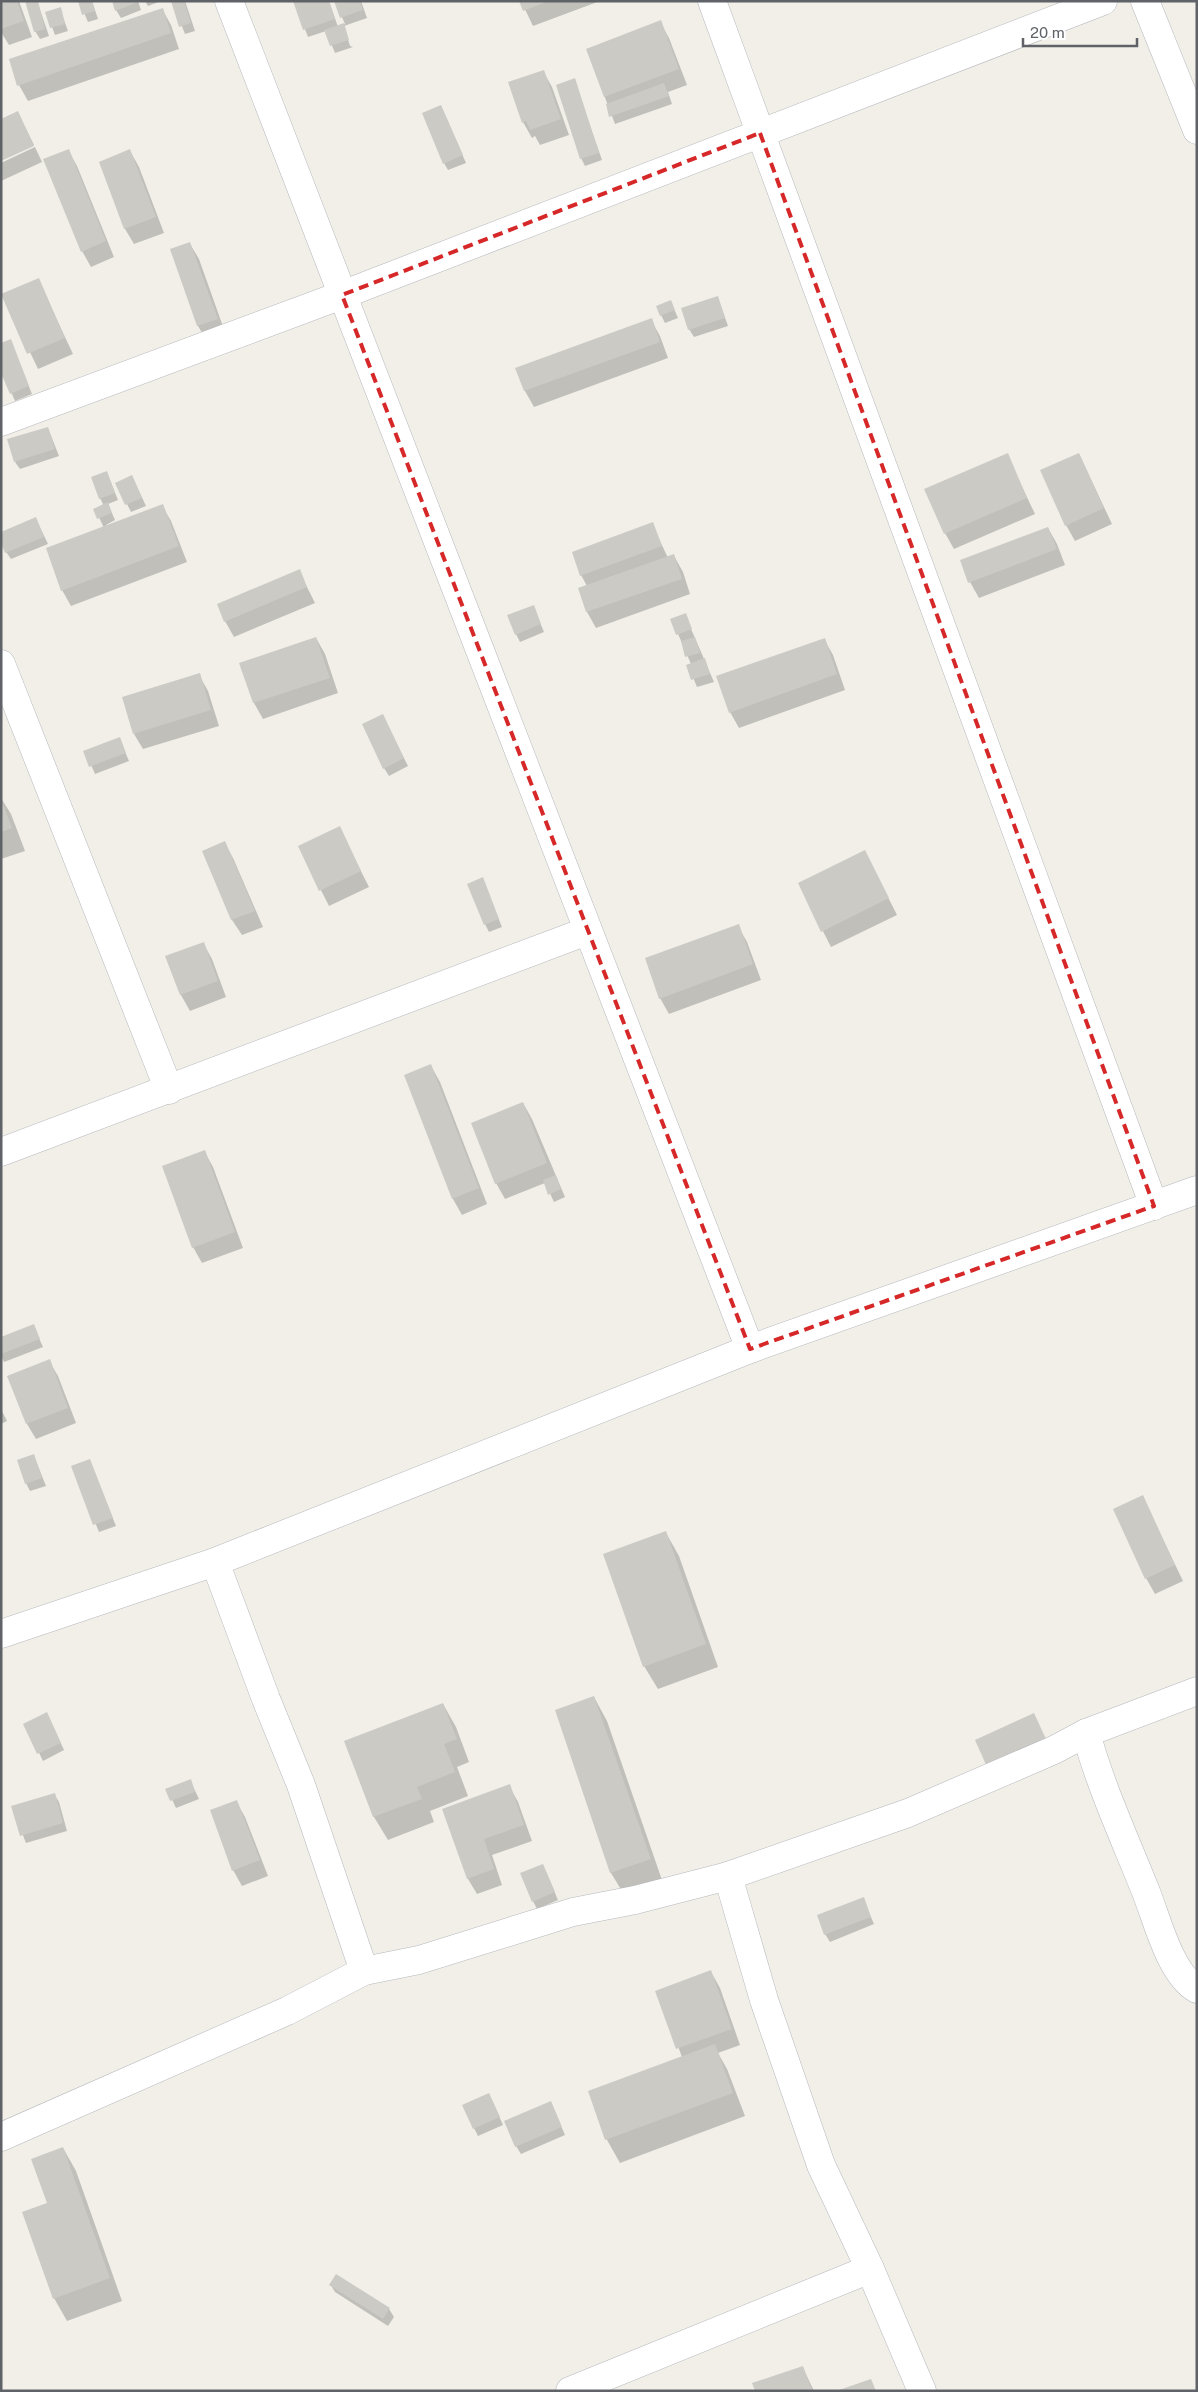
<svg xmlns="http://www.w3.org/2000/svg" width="1198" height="2392" font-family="'Public Sans',sans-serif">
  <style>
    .shadow { fill: #0003 }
    .building { fill: #cccac5 }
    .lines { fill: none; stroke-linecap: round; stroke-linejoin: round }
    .minor-casing { stroke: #b5b8bc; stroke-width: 29 }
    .tertiary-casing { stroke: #b5b8bc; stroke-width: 29 }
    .minor { stroke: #fff; stroke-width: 28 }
    .tertiary { stroke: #fff; stroke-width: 28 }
    .marked { fill: none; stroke: #d62828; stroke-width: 4; stroke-dasharray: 10 6; stroke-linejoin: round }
  </style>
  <rect width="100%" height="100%" fill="#f1efe8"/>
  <g class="shadow">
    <path d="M1,1h18l13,36 -23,8 -8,-13z"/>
    <path d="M37,1l12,35 -9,3 -5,-8z"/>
    <path d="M79,1h13l6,18 -10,3z"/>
    <path d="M138,1l3,9 -20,8 -5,-8z"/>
    <path d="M145,1h16l-13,5z"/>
    <path d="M172,1h13l10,30 -10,3z"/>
    <path d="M294,1h35l9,26 7,-3 -10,-23h26l6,17 -23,8 6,20 3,1 -18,6 -9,-22 -18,6z"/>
    <path d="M521,1h79l-67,25z"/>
    <path d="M60,9l8,22 -13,4 -8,-22z"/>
    <path d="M162,9l9,16 8,24 -151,52 -9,-16z"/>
    <path d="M660,22l9,16 18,47 -19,7 4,12 -57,20 -28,-74z"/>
    <path d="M543,71l9,16 17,48 -29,10 -5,-9 -3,2 -9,-16z"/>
    <path d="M574,80l28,80 -17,6 -4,-8z"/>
    <path d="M441,106l25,57 -18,7 -4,-7z"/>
    <path d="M18,113l16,32 -33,15z"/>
    <path d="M35,147l7,15 -41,19v-18z"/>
    <path d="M68,150l9,16 37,91 -23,10 -9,-16z"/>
    <path d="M130,151l9,16 25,66 -30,11 -9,-15 -25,-67z"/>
    <path d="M190,244l9,15 27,76 -19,6 -9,-15 -27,-76z"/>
    <path d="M38,280l35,74 -35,15 -35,-74z"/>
    <path d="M718,298l10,28 -34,11 -5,-8z"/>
    <path d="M671,302l7,16 -13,5 -4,-8z"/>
    <path d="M651,320l9,16 8,22 -134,49 -9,-16 -8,-22z"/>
    <path d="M10,340l22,54 -17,7 -14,-32z"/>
    <path d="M48,428l11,28 -39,13 -5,-7z"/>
    <path d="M1079,454l33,70 -37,17 -9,-16z"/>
    <path d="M1007,455l28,59 -81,35 -9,-16z"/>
    <path d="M107,473l11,27 -10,4 7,16 -9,5v2l56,-21 9,15 16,41 -116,44 -9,-16 42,-62 -9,-19 9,-3 -4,-8z"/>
    <path d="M132,476l14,30 -15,6 -14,-28z"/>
    <path d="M36,519l12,25 -37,15 -5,-7z"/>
    <path d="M652,524l16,34 6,-2 9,16 7,22 -94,34 -9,-16 -8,-23 8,-3 -6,-11z"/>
    <path d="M1048,528l9,16 8,21 -86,33 -9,-16 -8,-21z"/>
    <path d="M299,571l16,32 -81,34 -9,-16z"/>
    <path d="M533,606l11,26 -24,10 -4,-8z"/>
    <path d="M685,615l29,67 -17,5 -9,-22 3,-1 -19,-44z"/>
    <path d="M316,638l9,16 13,39 -75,26 -9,-16 -13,-39z"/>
    <path d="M824,639l9,16 12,35 -106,38 -9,-16z"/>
    <path d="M199,675l9,16 11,35 -76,23 -9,-15z"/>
    <path d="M386,723l22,43 -19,10 -5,-8z"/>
    <path d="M119,738l10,23 -34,13 -10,-23z"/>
    <path d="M1,798l10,16 14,37 -24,8z"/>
    <path d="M339,828l30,59 -40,19 -30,-59z"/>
    <path d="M224,842l9,16 30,69 -21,8 -10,-15 -29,-68z"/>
    <path d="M865,852l32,63 -66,32 -32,-63z"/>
    <path d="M482,879l20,48 -13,5 -4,-8z"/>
    <path d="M738,926l9,16 14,38 -92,34 -9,-16z"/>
    <path d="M203,943l9,16 14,38 -36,14 -9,-16 -14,-38z"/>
    <path d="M431,1066l9,16 47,122 -25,11 -9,-16 -47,-123z"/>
    <path d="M523,1103l9,16 33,78 -11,5 -9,-19 -40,16 -9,-16z"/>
    <path d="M204,1151l9,16 30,81 -41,15 -9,-16z"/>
    <path d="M33,1325l10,22 -39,15 -3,-6v-18z"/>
    <path d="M49,1361l9,15 18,47 -40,16 -9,-15z"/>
    <path d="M1,1409l6,12 -6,3z"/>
    <path d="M34,1456l12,30 -16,5 -4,-8z"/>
    <path d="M89,1460l27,66 -17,6 -27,-66z"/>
    <path d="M1142,1496l41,85 -28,13 -9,-16z"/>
    <path d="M666,1533l13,23 39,111 -60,22 -14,-23z"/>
    <path d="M594,1697l13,24 56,162 -38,13 -14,-23 -54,-163z"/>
    <path d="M443,1704l13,23 13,35 -12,5 11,29 -38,15 4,11 -46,18 -14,-23 -28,-75z"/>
    <path d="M51,1722l13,28 -21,11 -18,-37z"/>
    <path d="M190,1780l9,19 -23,9 -9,-19z"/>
    <path d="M509,1786l9,16 14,39 -40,14 10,30 -25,9 -9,-15 -24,-69z"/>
    <path d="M54,1794l5,8 8,29 -41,12 -14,-36z"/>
    <path d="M236,1801l9,16 23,59 -26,10 -9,-16z"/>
    <path d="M543,1865l15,35 -21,9 -4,-8z"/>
    <path d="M863,1899l11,25 -44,18 -5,-8z"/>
    <path d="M711,1972l9,16 20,57 -22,8 9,16 18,47 -125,47 -13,-23 -17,-48 92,-35 -25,-66z"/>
    <path d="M489,2094l14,31 -25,11 -15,-30z"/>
    <path d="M551,2103l14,32 -44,19 -5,-8z"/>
    <path d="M63,2148l13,23 46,130 -55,20 -13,-23 -6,-94z"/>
    <path d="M337,2276l52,33 5,8 -6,9 -53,-34 -4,-7z"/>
    <path d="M803,2368l11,23h-58z"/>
  </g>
  <g class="building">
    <path d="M1,1h16l7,20 -23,8z"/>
    <path d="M25,1h13l7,28 -11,3z"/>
    <path d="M78,1h14l3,10 -13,4z"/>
    <path d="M112,1h29l-26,10z"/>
    <path d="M171,1h13l7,22 -12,4z"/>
    <path d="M293,1h36l6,18 -32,11z"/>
    <path d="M334,1h26l3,9 -23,8z"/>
    <path d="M519,1h30l-26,10z"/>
    <path d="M61,7l4,17 -15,4 -5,-16z"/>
    <path d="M163,8l8,25 -154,53 -8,-27z"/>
    <path d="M661,20l18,49 -75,28 -18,-48z"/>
    <path d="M344,23l5,17 -19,6 -6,-16z"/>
    <path d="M544,70l17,49 -31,11 -4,-9 -4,2 -14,-41z"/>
    <path d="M575,78l24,75 -19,6 -24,-74z"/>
    <path d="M664,83l5,13 -60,21 -3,-13z"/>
    <path d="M441,105l22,50 -20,9 -21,-51z"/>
    <path d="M18,111l16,35 -33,15v-42z"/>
    <path d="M69,149l37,92 -25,11 -38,-93z"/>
    <path d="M130,149l26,68 -32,12 -25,-67z"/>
    <path d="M190,242l28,77 -21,7 -27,-77z"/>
    <path d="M39,278l26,60 -38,16 -26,-60z"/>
    <path d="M718,296l7,22 -37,12 -7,-22z"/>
    <path d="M671,300l4,10 -15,6 -4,-10z"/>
    <path d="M652,318l8,24 -136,49 -9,-23z"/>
    <path d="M11,339l18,47 -19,8 -9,-21v-30z"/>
    <path d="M48,427l7,22 -41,13 -7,-23z"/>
    <path d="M1008,453l19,45 -83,36 -20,-45z"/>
    <path d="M1079,453l25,55 -39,18 -25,-56z"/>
    <path d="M107,471l8,22 -16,6 -8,-22z"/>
    <path d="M132,475l10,23 -17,7 -10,-22z"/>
    <path d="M108,502l4,11 -15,6 -4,-10z"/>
    <path d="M163,504l16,42 -118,45 -15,-43z"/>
    <path d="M36,517l8,20 -39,16 -4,-10v-11z"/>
    <path d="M653,522l9,24 -82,30 -8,-24z"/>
    <path d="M1048,527l9,22 -89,34 -8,-23z"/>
    <path d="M674,554l8,25 -96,33 -8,-24z"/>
    <path d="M300,569l7,18 -83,35 -7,-18z"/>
    <path d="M534,605l7,19 -26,11 -8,-20z"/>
    <path d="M686,613l6,16 -16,6 -6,-16z"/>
    <path d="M316,637l14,41 -77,25 -14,-40z"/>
    <path d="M695,637l5,16 -15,4 -4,-16z"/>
    <path d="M825,638l12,36 -108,39 -13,-37z"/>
    <path d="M705,658l5,16 -19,6 -5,-15z"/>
    <path d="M200,673l11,37 -78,24 -11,-37z"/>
    <path d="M383,714l21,44 -21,11 -21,-45z"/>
    <path d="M120,737l6,16 -37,14 -6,-16z"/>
    <path d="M1,799l11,29 -11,4z"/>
    <path d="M340,826l21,45 -42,20 -21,-45z"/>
    <path d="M225,841l30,70 -24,9 -29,-69z"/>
    <path d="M865,850l24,48 -68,34 -23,-49z"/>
    <path d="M483,877l16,42 -15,6 -17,-41z"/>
    <path d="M739,924l14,40 -94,35 -14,-41z"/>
    <path d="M204,942l14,39 -38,14 -15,-39z"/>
    <path d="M431,1064l48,124 -27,11 -48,-124z"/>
    <path d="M523,1102l24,61 -52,21 -24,-61z"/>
    <path d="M205,1150l30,82 -43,16 -30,-82z"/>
    <path d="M556,1175l5,14 -13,6 -5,-15z"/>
    <path d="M34,1324l6,15 -39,15v-17z"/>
    <path d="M50,1359l18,49 -42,16 -19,-48z"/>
    <path d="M34,1454l8,24 -17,6 -8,-24z"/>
    <path d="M90,1459l23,59 -20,7 -22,-59z"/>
    <path d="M1143,1495l32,70 -30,14 -32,-70z"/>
    <path d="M666,1531l40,113 -63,23 -40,-113z"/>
    <path d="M594,1696l57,163 -41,14 -55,-163z"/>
    <path d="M443,1703l14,36 -13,5 11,28 -38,15 5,12 -49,18 -29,-76z"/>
    <path d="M47,1712l14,31 -24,11 -14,-30z"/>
    <path d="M1034,1713l12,26 -59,28 -12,-27z"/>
    <path d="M191,1779l4,13 -25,9 -5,-12z"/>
    <path d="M510,1784l14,41 -40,14 10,30 -27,10 -25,-70z"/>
    <path d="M55,1793l8,30 -43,13 -9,-30z"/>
    <path d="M237,1800l23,60 -28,11 -22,-61z"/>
    <path d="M543,1864l12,28 -23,10 -12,-29z"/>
    <path d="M864,1897l7,20 -47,18 -7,-20z"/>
    <path d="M711,1970l21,59 -56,20 -21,-58z"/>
    <path d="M715,2044l18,49 -128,47 -17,-49z"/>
    <path d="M489,2093l11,24 -27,12 -11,-24z"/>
    <path d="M551,2101l11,26 -47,20 -11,-26z"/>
    <path d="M63,2147l47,131 -57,21 -31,-87 25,-9 -16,-44z"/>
    <path d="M336,2274l54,34 -7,11 -54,-34z"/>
    <path d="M803,2366l9,25h-57l-3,-8z"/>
    <path d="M871,2379l5,12h-37v-1z"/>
  </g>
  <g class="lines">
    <defs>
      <g id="minor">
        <path d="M229,1l521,1348"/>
        <path d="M712,1l442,1205"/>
        <path d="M1145,1l52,129"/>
        <path d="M1,422l341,-127 761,-294"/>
        <path d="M1,664l168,426"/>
        <path d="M1,1152l586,-221"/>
        <path d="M215,1562l51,137 35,86 63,186 55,-11 154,-48 62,-12 93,-24 180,-63 146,-63 32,-17 111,-42"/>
        <path d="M1086,1733c15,55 39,106 60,159 11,27 24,82 51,97"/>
        <path d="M728,1876l36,124 57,165 49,104 52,122"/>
        <path d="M1,2137l286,-126 77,-40"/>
        <path d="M570,2391l300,-122"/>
      </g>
      <path id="tertiary" d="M1,1634l214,-72 535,-213 447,-159"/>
    </defs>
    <use href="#minor" class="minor-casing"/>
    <use href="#tertiary" class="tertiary-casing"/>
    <use href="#minor" class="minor"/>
    <use href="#tertiary" class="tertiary"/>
  </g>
  <path class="marked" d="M760,133l394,1073 -404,143 -408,-1054z"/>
  <rect width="1198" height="2392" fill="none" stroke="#5f6368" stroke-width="5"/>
  <path d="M1023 38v8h114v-8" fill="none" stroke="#5f6368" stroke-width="2.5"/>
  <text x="1030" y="38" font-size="15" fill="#5f6368" stroke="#ffffff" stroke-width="4" paint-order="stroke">20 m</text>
</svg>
